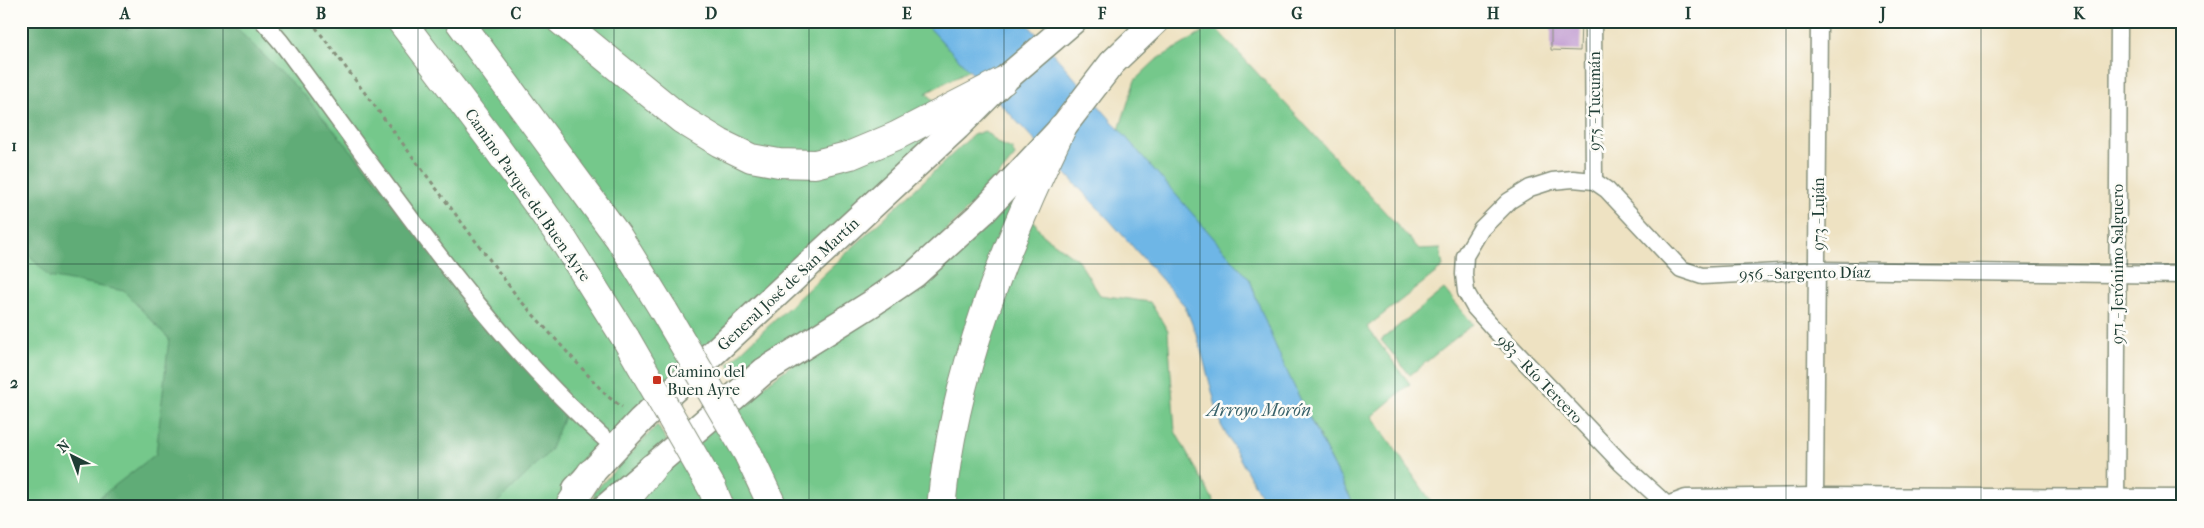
<svg xmlns="http://www.w3.org/2000/svg" width="2204" height="528" font-family="'IM FELL French Canon',serif">
  <style>
    .green { fill: #75c88b; stroke: #4a8260 }
    .forest { fill: #60ac77; stroke: #407456 }
    .water { fill: #6eb6e6; stroke: #467a8d }
    .building { fill: #bb93ce }
    .lines { fill: none; stroke-linecap: round; stroke-linejoin: round }
    .street-casing { stroke: #86907b; stroke-width: 19 }
    .primary-casing { stroke: #86907b; stroke-width: 29 }
    .highway-casing { stroke: #86907b; stroke-width: 30 }
    .path { stroke: #86907b; stroke-width: 3; stroke-dasharray: 4 4; stroke-linecap: butt }
    .street { stroke: #fff; stroke-width: 16 }
    .primary { stroke: #fff; stroke-width: 26 }
    .highway { stroke: #fff; stroke-width: 28 }
    .highway-bridge-casing { stroke: #86907b; stroke-width: 30; stroke-linecap: butt }
    .highway-bridge { stroke: #fff; stroke-width: 28 }
    .grid { fill: none; stroke: #1f3d34; stroke-width: 1; stroke-opacity: 0.55 }
    .poi-dot { fill: #c8321e; stroke: #fdfcf7; stroke-width: 2 }
    .labels { text-anchor: middle; dominant-baseline: central; stroke-width: 5; stroke-linejoin: round; paint-order: stroke }
    .street-label { font-size: 16px; fill: #1f3d34; stroke: #fdfcf7 }
    .poi-label { font-size: 16px; fill: #1f3d34; stroke: #fdfcf7; text-anchor: start }
    .water-label { font-size: 18px; font-style: italic; fill: #376169; stroke: #fdfcf7 }
    .neatline { fill: none; stroke: #1f3d34; stroke-width: 2 }
    .grid-label { font-size: 16px; text-anchor: middle; font-weight: bold; fill: #1f3d34 }
  </style>
  <rect width="100%" height="100%" fill="#fdfcf7"/>
  <filter id="ink" filterUnits="userSpaceOnUse"><feTurbulence type="fractalNoise" baseFrequency=".02" numOctaves="2"/><feDisplacementMap in="SourceGraphic" scale="10" xChannelSelector="R" yChannelSelector="G"/><feConvolveMatrix kernelMatrix="1 2 1 2 8 2 1 2 1" color-interpolation-filters="sRGB"/></filter>
  <filter id="wash" filterUnits="userSpaceOnUse"><feTurbulence type="fractalNoise" baseFrequency=".0096" numOctaves="4" result="noise"/><feDisplacementMap in="SourceGraphic" scale="20" xChannelSelector="R" yChannelSelector="G"/><feGaussianBlur stdDeviation="1.12" result="paint"/><feColorMatrix in="noise" values="0 0 0 0 0 0 0 0 0 0 0 0 0 0 0 0 0 1.4 0 .05"/><feComposite in="paint" operator="in"/></filter>
  <g filter="url(#wash)">
    <rect width="100%" height="100%" fill="#eee2c2"/>
    <g class="green">
      <path d="M21,21h902l46,49 -43,23 20,18 11,16 -400,380h-536z"/>
      <path d="M1214,26l205,223 21,-1 3,19 -76,60 43,57 -38,32 63,91h-80l-65,-128 -24,-53 -16,-46 -131,-150 16,-50 21,-20z"/>
      <path d="M985,131l13,12 14,6 3,7c-29,35 -61,70 -96,99 -57,46 -122,84 -184,123l-7,-14 245,-229z"/>
      <path d="M1009,185l34,50 35,25 22,35 50,7 18,29 7,100 42,76h-611l265,-203z"/>
      <path d="M1444,289l29,35 -63,51 -29,-35z"/>
      <path d="M657,425l10,16 -66,59h-7v-8z"/>
    </g>
    <path class="forest" d="M21,21h68l41,8 10,-8h89l75,74 203,239 63,68 -20,49 -57,56h-406l69,-53 13,-115 -45,-48 -75,-14 -28,-31z"/>
    <path class="water" d="M923,21h102l225,259c27,80 67,152 105,227h-88l-46,-82 -23,-86 -13,-33 -74,-84z"/>
    <g id="blocks">
      <path class="building" d="M1551,21h30l-1,30 -29,-1z"/>
    </g>
  </g>
  <g filter="url(#ink)">
    <use href="#blocks" fill-opacity="0" stroke="#86907b" stroke-width="1"/>
    <g class="lines">
      <defs>
        <g id="street">
          <path d="M263,21l18,21c104,139 201,289 333,405"/>
          <path d="M1593,21l1,160"/>
          <path d="M1815,496l4,-475"/>
          <path d="M1667,505l19,-7 129,-2 368,2"/>
          <path d="M1669,507l-48,-44 -129,-136 -17,-19 -9,-16 -2,-18 1,-18 16,-27 28,-28 21,-13 22,-7 21,-2 21,2 13,9 74,79 21,7 116,-6 365,5"/>
          <path d="M2116,507l3,-486"/>
        </g>
        <g id="primary">
          <path d="M576,489l65,-69 316,-293 46,-46 70,-60"/>
          <path d="M606,507l158,-136 107,-67 44,-30 67,-61 80,-85 50,-65 44,-42"/>
        </g>
        <g id="highway">
          <path d="M401,21l87,115 76,105 62,98"/>
          <path d="M459,21l160,217 45,73"/>
          <path d="M561,21l120,98 39,24 31,15 28,5 36,1 36,-9 45,-19 107,-55"/>
          <path d="M748,454l25,53"/>
          <path d="M712,488l8,19"/>
          <path d="M569,507l22,-34"/>
          <path d="M620,507l32,-39"/>
          <path d="M941,507c13,-134 63,-259 121,-379"/>
        </g>
      </defs>
      <use href="#street" class="street-casing"/>
      <use href="#primary" class="primary-casing"/>
      <use href="#highway" class="highway-casing"/>
      <path class="path" d="M311,21l208,278 88,97 15,11"/>
      <use href="#street" class="street"/>
      <use href="#primary" class="primary"/>
      <use href="#highway" class="highway"/>
      <defs>
        <g id="highway-bridge">
          <path d="M664,311l84,143"/>
          <path d="M626,339l86,149"/>
        </g>
      </defs>
      <use href="#highway-bridge" class="highway-bridge-casing"/>
      <use href="#highway-bridge" class="highway-bridge"/>
    </g>
  </g>
  <path class="grid" d="M223,21v486M418,21v486M614,21v486M809,21v486M1004,21v486M1200,21v486M1395,21v486M1590,21v486M1786,21v486M1981,21v486M21,264h2162"/>
  <rect class="poi-dot" x="652" y="375" width="10" height="10" rx="2.5"/>
  <g class="labels">
    <g class="street-label">
      <text transform="translate(1594 101) rotate(-90)">975 - Tucumán</text>
      <text transform="translate(528 195) rotate(55)">Camino Parque del Buen Ayre</text>
      <text transform="translate(1818 214) rotate(-90)">973 - Luján</text>
      <text transform="translate(2117 264) rotate(-90)">971 - Jerónimo Salguero</text>
      <text transform="translate(1805 273) rotate(-1)">956 - Sargento Díaz</text>
      <text transform="translate(788 284) rotate(-43)">General José de San Martín</text>
      <text transform="translate(1540 379) rotate(46)">983 - Río Tercero</text>
    </g>
    <g class="poi-label">
      <text x="667" y="371">Camino del<tspan x="667" dy="18">Buen Ayre</tspan></text>
    </g>
    <g class="water-label">
      <text x="1259" y="410">Arroyo Morón</text>
    </g>
  </g>
  <rect width="2204" height="528" fill="none" stroke="#fdfcf7" stroke-width="55"/>
  <g transform="translate(72 456) rotate(318)" stroke="#fdfcf7" stroke-width="4" paint-order="stroke">
  <path d="M0-4L9 19L0 12L-9 19Z" fill="#1f3d34"/>
  <text y="-8" font-size="14" font-weight="bold" text-anchor="middle" fill="#1f3d34">N</text>
  </g>
  <rect x="28" y="28" width="2148" height="472" class="neatline"/>
  <g class="grid-label">
    <text x="125" y="19">A</text>
    <text x="321" y="19">B</text>
    <text x="516" y="19">C</text>
    <text x="711" y="19">D</text>
    <text x="907" y="19">E</text>
    <text x="1102" y="19">F</text>
    <text x="1297" y="19">G</text>
    <text x="1493" y="19">H</text>
    <text x="1688" y="19">I</text>
    <text x="1883" y="19">J</text>
    <text x="2079" y="19">K</text>
    <text x="14" y="151">1</text>
    <text x="14" y="388">2</text>
  </g>
</svg>
